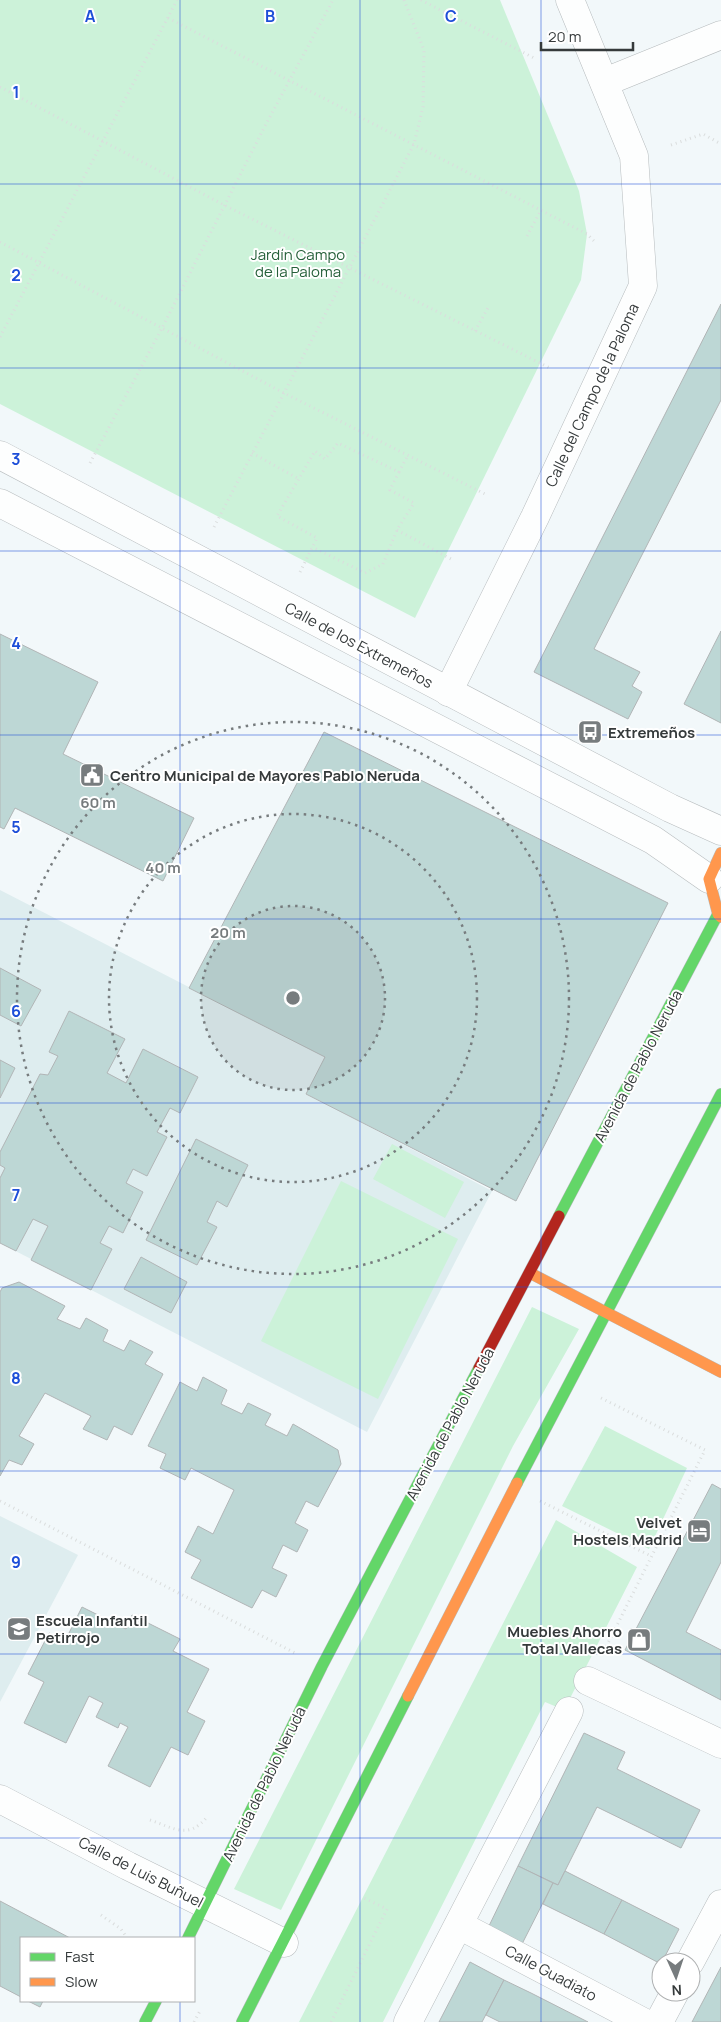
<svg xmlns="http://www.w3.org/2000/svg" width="721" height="2022" font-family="Manrope,sans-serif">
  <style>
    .built { fill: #deedef }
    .green { fill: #ccf2d9 }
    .building { fill: #bdd7d5; stroke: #b1b5b6 }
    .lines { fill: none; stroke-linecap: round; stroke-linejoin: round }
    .street-casing { stroke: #b7bcbe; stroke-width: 29 }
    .fast-casing { stroke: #b7bcbe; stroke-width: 12 }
    .slow-casing { stroke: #b7bcbe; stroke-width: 12 }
    .jam-casing { stroke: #b7bcbe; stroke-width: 12 }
    .path { stroke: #dadddd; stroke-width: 3; stroke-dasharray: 1 4; stroke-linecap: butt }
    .street { stroke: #fdfefe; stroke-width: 28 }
    .fast { stroke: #63d668; stroke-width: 11 }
    .slow { stroke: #ff974d; stroke-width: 11 }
    .jam { stroke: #b3261e; stroke-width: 11 }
    .grid { fill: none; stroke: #1d4ed8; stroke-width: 1; stroke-opacity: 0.55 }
    .ring { fill: none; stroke: #777c7e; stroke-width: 2.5; stroke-dasharray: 2.5 5 }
    .labels { text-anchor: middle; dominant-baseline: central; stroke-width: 4; stroke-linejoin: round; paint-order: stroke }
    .park-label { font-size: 15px; fill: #26603a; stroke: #fff }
    .street-label { font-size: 15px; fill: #353a3b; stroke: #fff }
    .poi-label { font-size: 15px; font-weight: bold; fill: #353a3b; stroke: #fff; text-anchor: start }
    .grid-label { font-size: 16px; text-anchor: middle; font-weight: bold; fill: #1d4ed8; stroke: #fff; stroke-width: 4; stroke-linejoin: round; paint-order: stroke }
    .centre { fill: #777c7e; stroke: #fff; stroke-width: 2.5 }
    .ring-label { font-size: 15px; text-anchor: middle; font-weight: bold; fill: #777c7e; stroke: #fff; stroke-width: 4; stroke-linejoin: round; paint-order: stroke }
  </style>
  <rect width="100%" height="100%" fill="#f2f8fa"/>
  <g class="built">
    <path d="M0,890l325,167 -18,37 185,97 -125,241 -367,-189z"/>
    <path d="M0,1516l78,39 -78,147z"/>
  </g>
  <g class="green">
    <path d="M0,0h500l79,191 8,43 -6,46 -166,338 -415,-214z"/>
    <path d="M392,1144l72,38 -19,36 -72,-39z"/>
    <path d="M341,1181l117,58 -80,160 -117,-58z"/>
    <path d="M532,1307l47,22 -66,117 -232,464 -47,-21z"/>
    <path d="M605,1426l82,42 -38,81 -87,-43z"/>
    <path d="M556,1520l81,47 -73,143 -19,-8 -162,320h-84z"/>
  </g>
  <g class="building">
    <path d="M721,304v96l-127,249 46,23 -8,14 10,6 -14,27 -94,-47z"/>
    <path d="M721,631v92l-37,-19z"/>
    <path d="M0,634l98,48 -35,72 131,64 -31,63 -148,-73 -11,21 -4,-2z"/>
    <path d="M324,732l344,171 -152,298 -210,-107 19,-37 -136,-69z"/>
    <path d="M0,968l41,22 -20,36 -21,-11z"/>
    <path d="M69,1011l56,28 -18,34 19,10 17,-34 55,28 -18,36 -10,-5 -13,24 10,5 -20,39 -14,-7 -7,14 17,9 -20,41 -14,-7 -9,17 12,6 -21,41 -60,-30 17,-34 -15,-7 -17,32 -16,-8v-65l5,-10 -5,-3v-13l40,-78 8,1 10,-19 -9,-4z"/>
    <path d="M0,1060l15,8 -15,30z"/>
    <path d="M196,1139l52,26 -21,42 -10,-6 -10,21 10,5 -20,38 -51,-25z"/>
    <path d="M141,1257l46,25 -16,31 -47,-24z"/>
    <path d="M19,1282l46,24 -8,13 23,10 6,-11 22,12 -5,11 21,10 6,-11 23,12 -8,12 18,10 -31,61 -18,-9 -7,14 -24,-11 8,-13 -46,-23 -26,43 15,8 -12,21 -13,-5 -9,16v-184l2,-4z"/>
    <path d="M203,1377l24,13 -6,14 21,10 6,-11 23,11 -6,11 22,11 6,-12 45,26 3,14 -23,43 -12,-6 -11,22 13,7 -11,22 -14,-7 -11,23 15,7 -11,22 -14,-7 -10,18 -61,-30 10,-18 -16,-8 13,-26 15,8 21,-44 -43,-22 -6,12 -25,-12 6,-14 -18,-8 32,-64 17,9z"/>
    <path d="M712,1484l9,5v73l-35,70 35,18v50l-96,-50z"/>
    <path d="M82,1607l44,22 6,-14 48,24 -7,12 36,18 -22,43 18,9 -17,34 -17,-8 -21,40 -42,-21 20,-39 -8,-4 -2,5 -22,-11 7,-14 -14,-7 -23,47 -42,-20 20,-41 -16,-8 21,-41 16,8z"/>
    <path d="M584,1733l41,19 -8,17 83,41 -19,38 -84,-41 -39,78 -40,-19z"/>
    <path d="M518,1866l35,17 -31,61 -34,-16z"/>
    <path d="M565,1871l57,29 -18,34 -61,-30 10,-21 5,2z"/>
    <path d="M622,1900l57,29 -18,35 -57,-30z"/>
    <path d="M0,1901l70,37h-49v59l-21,-11z"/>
    <path d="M470,1962l34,18 -22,42h-43z"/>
    <path d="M721,1967v55h-29z"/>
    <path d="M504,1980l27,13 57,29h-88l-14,-7z"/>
    <path d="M28,2001h15l-3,6z"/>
  </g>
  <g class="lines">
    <defs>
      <g id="street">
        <path d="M605,82l116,-47"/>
        <path d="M0,455l670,353 51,23"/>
        <path d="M0,503l653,337 56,39"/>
        <path d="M448,692l87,-175 108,-231 -9,-130 -64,-156"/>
        <path d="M588,1681l133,63"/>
        <path d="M0,1799l128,67 156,77"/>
        <path d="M459,1925l184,97"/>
        <path d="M690,1962l31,-58"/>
        <path d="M408,2022l161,-311"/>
        <path d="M659,2022l16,-30"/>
      </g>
      <g id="fast">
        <path d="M559,1216l159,-302"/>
        <path d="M517,1483l204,-389"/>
        <path d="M188,1938l134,-272 157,-298"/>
        <path d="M145,2022l11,-21"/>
        <path d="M242,2022l166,-326"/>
      </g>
      <g id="slow">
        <path d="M721,853l-12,26 9,35 3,3"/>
        <path d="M530,1273l191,99"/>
        <path d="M408,1696l109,-213"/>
      </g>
      <path id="jam" d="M479,1368l80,-152"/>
    </defs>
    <use href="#street" class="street-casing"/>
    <use href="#fast" class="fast-casing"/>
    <use href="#slow" class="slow-casing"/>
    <use href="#jam" class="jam-casing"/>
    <g class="path">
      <path d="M421,0l115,59"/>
      <path d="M168,18l419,216 8,8"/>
      <path d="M0,87l224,118 326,163"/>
      <path d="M671,145l32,-11 18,10"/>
      <path d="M527,236l14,-26"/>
      <path d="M0,242l284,151 201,101"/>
      <path d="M475,331l14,-25"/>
      <path d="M0,337l177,-337"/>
      <path d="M252,453l47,26"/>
      <path d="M90,463l72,-135 104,-204 67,-124"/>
      <path d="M399,472l9,-17"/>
      <path d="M214,527l200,-383 9,-37 1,-57 -20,-50"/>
      <path d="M397,530l56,30"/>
      <path d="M300,572l17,-34 -40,-22 38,-65 10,8 13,-16 61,29 -9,18 24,13 -17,27 -14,34 -18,9 -53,-26"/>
      <path d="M601,1398l104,52 -103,205"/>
      <path d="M0,1501l295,152"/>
      <path d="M540,1501l111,55"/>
      <path d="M150,1820c24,8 38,20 57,-3"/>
      <path d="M101,1915l20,14 6,9"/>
      <path d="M194,2022l6,-11"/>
      <path d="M331,2022l56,-113 -23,-11"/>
    </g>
    <use href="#street" class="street"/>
    <use href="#fast" class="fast"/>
    <use href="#slow" class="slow"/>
    <use href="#jam" class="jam"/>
  </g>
  <path class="grid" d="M180,0v1938M360,0v2022M541,0v2022M0,184h721M0,368h721M0,551h721M0,735h721M0,919h721M0,1103h721M0,1287h721M0,1471h721M0,1654h721M0,1838h721M180,2001v21"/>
  <circle cx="293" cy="998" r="92" fill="#777c7e" fill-opacity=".12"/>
  <g class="ring">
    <circle cx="293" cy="998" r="92"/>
    <circle cx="293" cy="998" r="184"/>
    <circle cx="293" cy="998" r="276"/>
  </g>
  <defs>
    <symbol id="bus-square" viewBox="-11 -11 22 22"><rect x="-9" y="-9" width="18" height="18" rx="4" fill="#777c7e" stroke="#fff"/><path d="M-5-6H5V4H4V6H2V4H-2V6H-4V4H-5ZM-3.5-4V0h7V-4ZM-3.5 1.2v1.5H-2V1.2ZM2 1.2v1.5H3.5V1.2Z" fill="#fff"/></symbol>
    <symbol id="civic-square" viewBox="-11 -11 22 22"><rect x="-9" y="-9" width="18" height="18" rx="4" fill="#777c7e" stroke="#fff"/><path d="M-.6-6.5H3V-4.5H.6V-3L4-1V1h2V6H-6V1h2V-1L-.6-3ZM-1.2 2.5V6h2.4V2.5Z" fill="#fff"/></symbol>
    <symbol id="hotel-square" viewBox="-11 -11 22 22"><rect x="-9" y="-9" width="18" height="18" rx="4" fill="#777c7e" stroke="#fff"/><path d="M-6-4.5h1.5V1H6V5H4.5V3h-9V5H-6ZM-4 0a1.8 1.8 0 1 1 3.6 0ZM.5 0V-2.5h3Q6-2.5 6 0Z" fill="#fff"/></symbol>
    <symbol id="school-square" viewBox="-11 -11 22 22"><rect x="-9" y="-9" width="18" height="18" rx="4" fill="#777c7e" stroke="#fff"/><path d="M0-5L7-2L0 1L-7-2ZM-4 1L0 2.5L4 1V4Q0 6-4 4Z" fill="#fff"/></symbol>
    <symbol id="shop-square" viewBox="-11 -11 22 22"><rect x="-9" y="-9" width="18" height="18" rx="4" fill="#777c7e" stroke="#fff"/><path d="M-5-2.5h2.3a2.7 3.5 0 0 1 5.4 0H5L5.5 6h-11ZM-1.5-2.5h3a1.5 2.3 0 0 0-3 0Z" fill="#fff"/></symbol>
  </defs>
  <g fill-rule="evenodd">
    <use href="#bus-square" x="576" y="718" width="28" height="28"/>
    <use href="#civic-square" x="78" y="761" width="28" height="28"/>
    <use href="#hotel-square" x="685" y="1517" width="28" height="28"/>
    <use href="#school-square" x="5" y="1615" width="28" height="28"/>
    <use href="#shop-square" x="625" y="1626" width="28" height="28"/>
  </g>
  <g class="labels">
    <g class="park-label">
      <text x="298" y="254">Jardín Campo<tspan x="298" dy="17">de la Paloma</tspan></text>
    </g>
    <g class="street-label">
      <text transform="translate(592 395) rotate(-65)">Calle del Campo de la Paloma</text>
      <text transform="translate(359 645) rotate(28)">Calle de los Extremeños</text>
      <text transform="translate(638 1066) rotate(-62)">Avenida de Pablo Neruda</text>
      <text transform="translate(450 1424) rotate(-62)">Avenida de Pablo Neruda</text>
      <text transform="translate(264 1784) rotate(-64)">Avenida de Pablo Neruda</text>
      <text transform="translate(141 1872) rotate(27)">Calle de Luis Buñuel</text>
      <text transform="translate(551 1973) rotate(28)">Calle Guadiato</text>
    </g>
    <g class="poi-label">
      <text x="608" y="732">Extremeños</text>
      <text x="110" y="775">Centro Municipal de Mayores Pablo Neruda</text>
      <text x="682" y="1522" text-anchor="end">Velvet<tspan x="682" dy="17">Hostels Madrid</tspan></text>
      <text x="36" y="1620">Escuela Infantil<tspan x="36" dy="17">Petirrojo</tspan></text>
      <text x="622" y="1631" text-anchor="end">Muebles Ahorro<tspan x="622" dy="17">Total Vallecas</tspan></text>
    </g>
  </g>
  <g class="grid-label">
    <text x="90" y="22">A</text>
    <text x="270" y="22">B</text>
    <text x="451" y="22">C</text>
    <text x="16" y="98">1</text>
    <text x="16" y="281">2</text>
    <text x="16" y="465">3</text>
    <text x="16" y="649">4</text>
    <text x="16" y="833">5</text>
    <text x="16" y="1017">6</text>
    <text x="16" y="1201">7</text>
    <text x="16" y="1384">8</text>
    <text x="16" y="1568">9</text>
  </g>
  <circle cx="293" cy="998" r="8" class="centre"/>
  <g class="ring-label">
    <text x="98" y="808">60 m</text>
    <text x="163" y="873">40 m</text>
    <text x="228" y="938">20 m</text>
  </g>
  <rect x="20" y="1937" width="175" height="65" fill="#ffffff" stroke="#aeb0b1"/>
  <rect x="30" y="1953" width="25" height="8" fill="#63d668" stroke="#aeb0b1"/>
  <text x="65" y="1962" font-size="15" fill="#353a3b">Fast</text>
  <rect x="30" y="1978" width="25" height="8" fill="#ff974d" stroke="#aeb0b1"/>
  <text x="65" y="1987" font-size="15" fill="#353a3b">Slow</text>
  <g transform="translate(676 1977) rotate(177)"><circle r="24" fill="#ffffff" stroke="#aeb0b1"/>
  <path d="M0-4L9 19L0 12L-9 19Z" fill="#777c7e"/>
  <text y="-8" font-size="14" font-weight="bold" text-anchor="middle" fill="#353a3b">N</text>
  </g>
  <path d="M541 42v8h92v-8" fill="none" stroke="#353a3b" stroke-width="2.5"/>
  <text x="548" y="42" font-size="15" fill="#353a3b" stroke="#ffffff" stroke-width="4" paint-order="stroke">20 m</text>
</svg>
